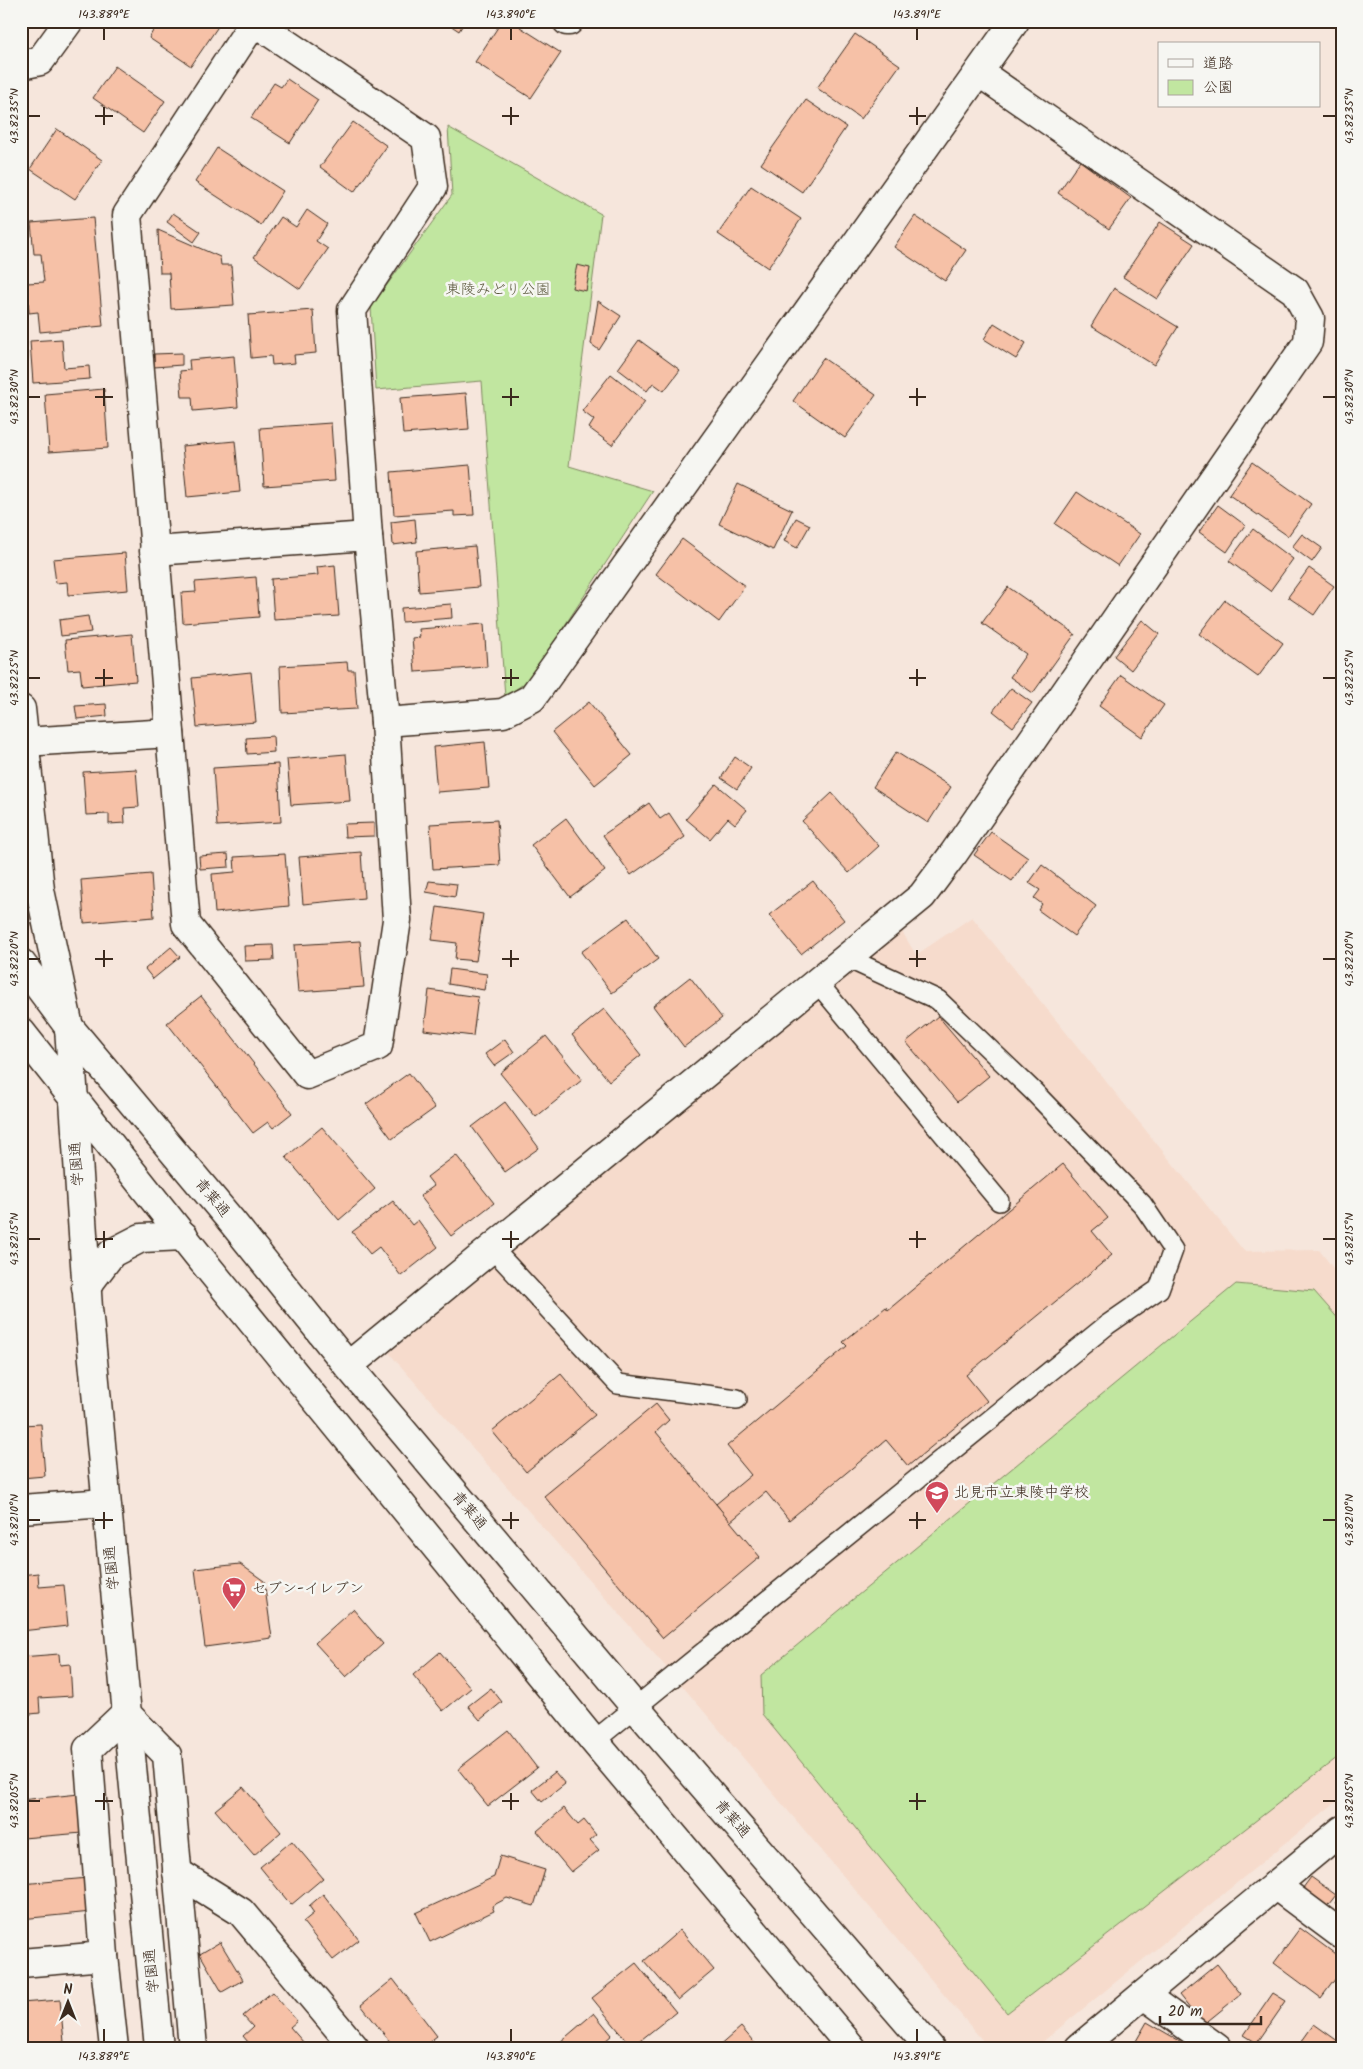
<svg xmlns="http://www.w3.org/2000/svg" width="1363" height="2069" font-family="Kalam,'Klee One',sans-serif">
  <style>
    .built { fill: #f6dbcc }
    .green { fill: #c1e6a0; stroke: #7e885f }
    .building { fill: #f6c1a7; stroke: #3b2a1e }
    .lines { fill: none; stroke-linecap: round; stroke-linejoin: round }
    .lane-casing { stroke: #3b2a1e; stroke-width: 22 }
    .street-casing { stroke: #3b2a1e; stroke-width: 31 }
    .secondary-casing { stroke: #3b2a1e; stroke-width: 31 }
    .lane { stroke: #f6f6f2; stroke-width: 19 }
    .street { stroke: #f6f6f2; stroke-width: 28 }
    .secondary { stroke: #f6f6f2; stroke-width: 28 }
    .ticks { fill: none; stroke: #3b2a1e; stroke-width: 2 }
    .labels { text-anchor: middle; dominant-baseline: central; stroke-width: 5; stroke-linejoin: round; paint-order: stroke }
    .park-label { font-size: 15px; fill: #5c593e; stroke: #f6f6f2 }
    .street-label { font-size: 15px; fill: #3b2a1e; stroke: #f6f6f2 }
    .poi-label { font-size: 15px; fill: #3b2a1e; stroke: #f6f6f2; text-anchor: start }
    .neatline { fill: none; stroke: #3b2a1e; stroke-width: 2 }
    .ticks-label { font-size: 12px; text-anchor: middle; fill: #3b2a1e }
  </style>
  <rect width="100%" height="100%" fill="#f6e6dc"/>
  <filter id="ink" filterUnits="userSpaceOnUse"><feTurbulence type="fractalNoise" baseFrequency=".02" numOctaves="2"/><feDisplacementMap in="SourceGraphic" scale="10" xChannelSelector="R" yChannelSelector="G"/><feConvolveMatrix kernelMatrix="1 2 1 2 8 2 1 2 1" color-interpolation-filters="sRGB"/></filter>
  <g filter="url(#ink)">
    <path class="built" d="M972,917l272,334 75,-1 23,29v518l-307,251h-46l-316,-373 -284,-322 511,-425 16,27z"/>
    <g class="green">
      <path d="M448,127l153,87 -32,252 84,25 -124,189 -24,17 -23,-316 -106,9 -5,-83 81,-112z"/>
      <path d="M1236,1284l78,7 28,32v431l-335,259 -245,-299 -1,-39z"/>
    </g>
    <g class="building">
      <path d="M143,21h70l6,4 -28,41 -42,-28 5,-9z"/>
      <path d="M444,21h21l-6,10z"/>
      <path d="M502,21h22l-4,6 41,26 -30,45 -56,-36z"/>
      <path d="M855,34l45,31 -39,54 -44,-31z"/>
      <path d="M115,66l50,35 -22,32 -50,-35z"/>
      <path d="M287,79l31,21 -28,43 -39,-25 23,-35 7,4z"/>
      <path d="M806,100l40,27 -44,65 -41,-28z"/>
      <path d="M353,122l34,24 -33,46 -34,-25z"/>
      <path d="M57,129l45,31 -27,39 -45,-30z"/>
      <path d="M217,148l66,43 -22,34 -66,-43z"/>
      <path d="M1080,161l51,37 -22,31 -51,-36z"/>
      <path d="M751,186l50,33 -33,49 -50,-34z"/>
      <path d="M307,210l20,14 -11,17 12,8 -28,40 -46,-32 27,-40 15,10z"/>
      <path d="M173,213l28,19 -7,10 -27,-20z"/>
      <path d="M915,216l51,34 -21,31 -51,-34z"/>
      <path d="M93,218l10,108 -63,6 -2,-20 -9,1 -2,-30 17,-1 -3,-28h-7l-3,-31z"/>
      <path d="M1160,222l34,22 -37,55 -34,-22z"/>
      <path d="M158,230l62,27 1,8h10l3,40 -63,4 -2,-36h-9z"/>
      <path d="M577,265l13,3 -4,23 -14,-3z"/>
      <path d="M1114,288l64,39 -24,38 -63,-39z"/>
      <path d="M598,301l23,15 -22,34 -8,-6z"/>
      <path d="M313,310l3,43 -22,2 1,8 -23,2 -1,-9 -20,2 -3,-43z"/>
      <path d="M994,323l32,20 -10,16 -32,-20z"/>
      <path d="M62,339l2,29 25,-2 1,13 -57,4 -3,-42z"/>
      <path d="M639,340l41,30 -16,21 -11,-8 -6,8 -29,-22z"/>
      <path d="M182,353v12l-28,2v-13z"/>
      <path d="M234,356l4,51 -45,4 -1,-14h-10l-2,-26 10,-1 -1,-10z"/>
      <path d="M823,358l53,37 -31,43 -52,-37z"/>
      <path d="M611,374l34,27 -33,44 -23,-17 5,-8 -12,-9z"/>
      <path d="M104,389l4,59 -59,4 -4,-58z"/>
      <path d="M466,393l3,36 -66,5 -3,-36z"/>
      <path d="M331,423l4,58 -71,5 -4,-58z"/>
      <path d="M235,441l5,51 -53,5 -5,-51z"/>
      <path d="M1252,462l59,42 -23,32 -59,-41z"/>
      <path d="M470,465l4,50 -20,1v-5l-60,4 -3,-43z"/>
      <path d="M738,484l54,26 -19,40 -54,-26z"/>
      <path d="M1077,492l63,42 -22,32 -63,-42z"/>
      <path d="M1218,505l27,20 -18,27 -28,-20z"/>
      <path d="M796,518l14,7 -13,23 -13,-7z"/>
      <path d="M415,519l2,23 -24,3 -2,-23z"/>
      <path d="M1253,529l40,30 -23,32 -41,-30z"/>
      <path d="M1302,534l20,14 -10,14 -20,-15z"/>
      <path d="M682,539l63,47 -26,36 -63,-48z"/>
      <path d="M475,546l4,41 -60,5 -3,-41z"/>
      <path d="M125,553l3,37 -60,5 -1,-13 -11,1 -3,-24z"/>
      <path d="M335,565l4,51 -65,4 -3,-41 47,-4 -1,-8z"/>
      <path d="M1309,568l25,18 -20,29 -26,-18z"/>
      <path d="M256,577l3,40 -76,6 -2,-30 15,-1 -1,-10z"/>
      <path d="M1008,587l67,47 -42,59 -23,-16 16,-23 -44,-31z"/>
      <path d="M1225,600l58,43 -25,34 -59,-43z"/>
      <path d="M451,604l1,14 -50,4 -1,-14z"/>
      <path d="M88,616l3,16 -30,4 -2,-16z"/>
      <path d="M1142,620l17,14 -28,36 -17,-14z"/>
      <path d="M484,624l3,43 -72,5 -3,-34 8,-1 -1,-8z"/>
      <path d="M132,634l4,47 -54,5 -2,-17 -12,1 -3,-30z"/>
      <path d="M347,662l1,8h6l3,39 -75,4 -2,-47z"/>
      <path d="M251,672l5,50 -59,5 -5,-49z"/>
      <path d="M1121,675l43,30 -22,32 -43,-31z"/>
      <path d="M1011,688l21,15 -19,24 -20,-16z"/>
      <path d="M589,702l43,53 -37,30 -43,-53z"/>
      <path d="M106,704l1,12 -30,3 -2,-13z"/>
      <path d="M273,736l1,16 -27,2 -1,-16z"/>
      <path d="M485,742l4,46 -52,4 -4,-45z"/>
      <path d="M896,752l55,35 -23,36 -55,-36z"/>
      <path d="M346,754l4,47 -59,4 -4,-46z"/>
      <path d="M735,757l16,11 -14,21 -16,-11z"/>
      <path d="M278,764l3,58 -64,4 -4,-58z"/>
      <path d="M136,769l3,38 -15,1 1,15 -16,1v-10l-23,1 -3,-43z"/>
      <path d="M716,784l31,26 -12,14 -7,-6 -18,21 -24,-20z"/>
      <path d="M832,793l47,53 -30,27 -47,-52z"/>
      <path d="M649,803l11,16 9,-6 16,24 -54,38 -28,-40z"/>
      <path d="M566,818l39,53 -35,26 -39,-52z"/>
      <path d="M497,820l3,45 -67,4 -3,-45z"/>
      <path d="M374,823v13l-29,1 -1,-13z"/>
      <path d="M991,832l37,26 -16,23 -38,-26z"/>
      <path d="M361,852l3,46 -61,6 -4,-47z"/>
      <path d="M228,854l1,13 -29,2 -1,-13z"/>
      <path d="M285,854l4,52 -74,7 -3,-39 23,-2 -1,-15z"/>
      <path d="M1042,865l54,41 -22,30 -36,-26 4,-6 -8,-6 6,-8 -11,-7z"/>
      <path d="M151,874l3,43 -70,6 -3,-43z"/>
      <path d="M429,881l28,3 -2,13 -29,-5z"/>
      <path d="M813,881l31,39 -43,34 -32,-39z"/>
      <path d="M437,907l46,7 -7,47 -21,-2 2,-16 -25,-3z"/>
      <path d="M628,918l30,41 -46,34 -31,-41z"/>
      <path d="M360,941l4,46 -66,5 -4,-47z"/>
      <path d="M273,945l1,15 -29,1 -1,-15z"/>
      <path d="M171,947l9,10 -27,22 -8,-10z"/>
      <path d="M450,969l37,5 -3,16 -36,-6z"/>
      <path d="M690,977l32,41 -38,29 -31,-41z"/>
      <path d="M429,990l49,7 -5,39 -49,-6z"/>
      <path d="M201,996l91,117 -19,15 -5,-6 -15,11 -86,-110z"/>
      <path d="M604,1009l37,46 -32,26 -37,-46z"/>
      <path d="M938,1016l51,60 -32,26 -51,-60z"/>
      <path d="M546,1036l36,44 -46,37 -36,-44z"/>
      <path d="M505,1039l9,13 -20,14 -9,-12z"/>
      <path d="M409,1073l26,35 -43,31 -26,-35z"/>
      <path d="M505,1102l34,46 -34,24 -33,-45z"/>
      <path d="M322,1127l53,62 -36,31 -53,-63z"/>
      <path d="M456,1155l38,48 -43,33 -31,-40 14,-10 -7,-9z"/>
      <path d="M1063,1164l45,54 -16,13 20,24 -146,120 21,26 -79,65 -22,-26 -97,80 -23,-28 -36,30 -14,-18 35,-29 -24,-29 120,-100 -4,-4 43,-35 2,3z"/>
      <path d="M393,1201l19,24 6,-5 20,27 -37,29 -22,-29 -9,7 -18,-22z"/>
      <path d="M21,1303l7,40 -7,1z"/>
      <path d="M561,1374l34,41 -69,57 -34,-41z"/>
      <path d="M656,1404l13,16 -13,12 104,125 -97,81 -119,-142z"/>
      <path d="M41,1424l4,52 -24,2v-53z"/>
      <path d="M240,1564l24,17 8,57 -67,9 -10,-78z"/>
      <path d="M38,1573l1,14 25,-2 4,41 -47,5v-56z"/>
      <path d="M353,1609l30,35 -37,33 -31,-34z"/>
      <path d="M440,1652l31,36 -28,23 -30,-36z"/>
      <path d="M59,1654l1,11 10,-1 2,32 -33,2 1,15 -19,2v-58z"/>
      <path d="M491,1688l11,14 -22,18 -12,-14z"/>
      <path d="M508,1730l29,38 -49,38 -30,-37z"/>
      <path d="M555,1772l10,12 -23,18 -10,-12z"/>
      <path d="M243,1787l38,45 -27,23 -39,-45z"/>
      <path d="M79,1794l3,39 -59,5 -2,-38z"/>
      <path d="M564,1808l14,17 6,-5 12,15 -6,5 9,10 -28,22 -34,-41z"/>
      <path d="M292,1841l31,37 -32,27 -31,-38z"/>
      <path d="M500,1856l45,14 -11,36 -27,-8 -15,8 2,5 -64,31 -14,-29 78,-36z"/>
      <path d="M1311,1877l25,18 -11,14 -25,-17z"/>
      <path d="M88,1878l3,34 -70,7 1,-35z"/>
      <path d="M323,1894l36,46 -26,20 -30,-38 11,-9 -5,-7z"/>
      <path d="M1342,1894v14l-7,-5z"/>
      <path d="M1300,1928l42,31v11l-21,28 -47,-35z"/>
      <path d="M680,1930l34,40 -36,30 -34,-39z"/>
      <path d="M220,1942l23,38 -21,12 -22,-38z"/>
      <path d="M636,1963l40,49 -44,35 -40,-49z"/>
      <path d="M1217,1964l24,30 -38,31 -24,-30z"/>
      <path d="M393,1979l44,57 -16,12h-26l-34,-43z"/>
      <path d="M272,1992l25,29 -7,6 14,16 -6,5h-45l-10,-12 10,-9 -10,-11z"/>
      <path d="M1273,1993l13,8 -29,42 -13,-8z"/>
      <path d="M60,2000l4,42 -43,4v-43z"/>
      <path d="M594,2013l18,22 -15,13h-44z"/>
      <path d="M1147,2022l45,26h-60z"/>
      <path d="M1314,2024l28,20v4h-45z"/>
      <path d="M741,2027l18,21h-42z"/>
    </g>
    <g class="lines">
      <defs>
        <g id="lane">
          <path d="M817,982l182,219"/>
          <path d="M492,1248l126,136 119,15"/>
          <path d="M594,1741l513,-416 52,-36 14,-39 -31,-46 -109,-113 -95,-91 -80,-37 -14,-4"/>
        </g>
        <g id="street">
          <path d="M253,21l173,117 7,49 -81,123 16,226 17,186 12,198 -19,126 -71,29 -121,-151 -59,-709 127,-193"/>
          <path d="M567,21h2"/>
          <path d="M21,65l19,-4 29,-40"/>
          <path d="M154,551l214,-15"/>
          <path d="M21,709l19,181 29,137"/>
          <path d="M385,722l118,-9 29,-15 483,-677"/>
          <path d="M24,742l146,-9"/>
          <path d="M348,1366l574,-470 32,-43 354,-511 2,-24 -15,-27 -315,-218"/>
          <path d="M21,1509l85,-6"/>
          <path d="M177,1872l64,40 114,136"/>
          <path d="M1275,1885l67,50"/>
          <path d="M21,1963l83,-7"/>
          <path d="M1144,1995l73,53"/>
          <path d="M114,2048l-10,-92 -16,-207 38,-36 41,42 26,293"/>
          <path d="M1079,2048l263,-218"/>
        </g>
        <g id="secondary">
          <path d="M21,963l48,64 164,196 115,143 287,341 295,341"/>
          <path d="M69,1027l19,281 71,740"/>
          <path d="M21,1032l176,222 397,487 258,307"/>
          <path d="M86,1287l26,-34 29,-15 43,-2"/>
        </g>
      </defs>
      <use href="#lane" class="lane-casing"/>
      <use href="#street" class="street-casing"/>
      <use href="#secondary" class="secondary-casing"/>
      <use href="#lane" class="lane"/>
      <use href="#street" class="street"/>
      <use href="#secondary" class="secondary"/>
    </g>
  </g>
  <path class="ticks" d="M104,28v12M511,28v12M917,28v12M104,107v18M511,107v18M917,107v18M28,116h12M95,116h18M502,116h17M909,116h17M1323,116h13M104,388v18M511,388v18M917,388v18M28,397h12M95,397h18M502,397h17M909,397h17M1323,397h13M104,669v17M511,669v17M917,669v17M28,678h12M95,678h18M502,678h17M909,678h17M1323,678h13M104,950v17M511,950v17M917,950v17M28,959h12M95,959h18M502,959h17M909,959h17M1323,959h13M104,1231v17M511,1231v17M917,1231v17M28,1239h12M95,1239h18M502,1239h17M909,1239h17M1323,1239h13M104,1512v17M511,1512v17M917,1512v17M28,1520h12M95,1520h18M502,1520h17M909,1520h17M1323,1520h13M104,1793v17M511,1793v17M917,1793v17M28,1801h12M95,1801h18M502,1801h17M909,1801h17M1323,1801h13M104,2029v13M511,2029v13M917,2029v13"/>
  <defs>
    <symbol id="school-pin" viewBox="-11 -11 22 30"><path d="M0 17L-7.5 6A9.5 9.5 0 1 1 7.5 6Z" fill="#d1495b" stroke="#f6f6f2"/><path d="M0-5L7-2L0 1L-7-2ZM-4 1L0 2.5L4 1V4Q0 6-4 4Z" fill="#fff"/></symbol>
    <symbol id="supermarket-pin" viewBox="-11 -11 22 30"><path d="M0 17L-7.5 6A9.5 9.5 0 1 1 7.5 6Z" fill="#d1495b" stroke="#f6f6f2"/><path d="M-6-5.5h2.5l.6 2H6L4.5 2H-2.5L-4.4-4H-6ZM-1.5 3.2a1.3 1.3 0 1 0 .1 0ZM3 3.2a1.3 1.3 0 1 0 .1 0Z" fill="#fff"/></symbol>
  </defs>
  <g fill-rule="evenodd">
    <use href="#school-pin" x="923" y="1479" width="28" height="38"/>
    <use href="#supermarket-pin" x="220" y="1575" width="28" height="38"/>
  </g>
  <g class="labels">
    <g class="park-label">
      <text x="498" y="290">東陵みどり公園</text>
    </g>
    <g class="street-label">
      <text transform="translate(77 1164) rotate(-94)">学園通</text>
      <text transform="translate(212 1198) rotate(50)">青葉通</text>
      <text transform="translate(469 1511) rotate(50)">青葉通</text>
      <text transform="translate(112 1568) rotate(-95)">学園通</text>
      <text transform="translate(732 1819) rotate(49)">青葉通</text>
      <text transform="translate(152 1971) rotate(-95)">学園通</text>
    </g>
    <g class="poi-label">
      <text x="954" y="1493">北見市立東陵中学校</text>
      <text x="252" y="1589">セブン-イレブン</text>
    </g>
  </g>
  <rect width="1363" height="2069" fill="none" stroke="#f6f6f2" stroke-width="55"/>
  <rect x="1158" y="42" width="162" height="65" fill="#f6f6f2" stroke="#aba49d"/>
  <rect x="1168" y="59" width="25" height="8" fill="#f6f6f2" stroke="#aba49d"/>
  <text x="1203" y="68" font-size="15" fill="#3b2a1e">道路</text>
  <rect x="1168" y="80" width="25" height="15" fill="#c1e6a0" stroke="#aba49d"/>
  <text x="1203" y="92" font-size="15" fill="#3b2a1e">公園</text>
  <g transform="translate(68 2002)" stroke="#f6f6f2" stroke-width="4" paint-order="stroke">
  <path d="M0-4L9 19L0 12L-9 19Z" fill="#3b2a1e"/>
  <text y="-8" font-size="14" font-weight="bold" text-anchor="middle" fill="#3b2a1e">N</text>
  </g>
  <path d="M1160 2016v8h101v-8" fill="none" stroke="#3b2a1e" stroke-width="2.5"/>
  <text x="1168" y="2016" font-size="15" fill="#3b2a1e" stroke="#f6f6f2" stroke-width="4" paint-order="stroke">20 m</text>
  <rect x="28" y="28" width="1308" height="2014" class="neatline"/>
  <g class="ticks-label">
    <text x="104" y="18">143.889°E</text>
    <text x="511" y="18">143.890°E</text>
    <text x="917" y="18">143.891°E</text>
    <text transform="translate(14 116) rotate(-90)" y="4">43.8235°N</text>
    <text transform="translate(1349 116) rotate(-90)" y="4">43.8235°N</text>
    <text transform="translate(14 397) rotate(-90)" y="4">43.8230°N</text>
    <text transform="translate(1349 397) rotate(-90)" y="4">43.8230°N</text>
    <text transform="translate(14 678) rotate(-90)" y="4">43.8225°N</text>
    <text transform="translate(1349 678) rotate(-90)" y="4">43.8225°N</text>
    <text transform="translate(14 959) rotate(-90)" y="4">43.8220°N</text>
    <text transform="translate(1349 959) rotate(-90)" y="4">43.8220°N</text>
    <text transform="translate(14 1239) rotate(-90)" y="4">43.8215°N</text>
    <text transform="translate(1349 1239) rotate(-90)" y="4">43.8215°N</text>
    <text transform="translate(14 1520) rotate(-90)" y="4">43.8210°N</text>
    <text transform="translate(1349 1520) rotate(-90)" y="4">43.8210°N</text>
    <text transform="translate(14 1801) rotate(-90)" y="4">43.8205°N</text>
    <text transform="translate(1349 1801) rotate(-90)" y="4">43.8205°N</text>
    <text x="104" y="2060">143.889°E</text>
    <text x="511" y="2060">143.890°E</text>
    <text x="917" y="2060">143.891°E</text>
  </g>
</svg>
